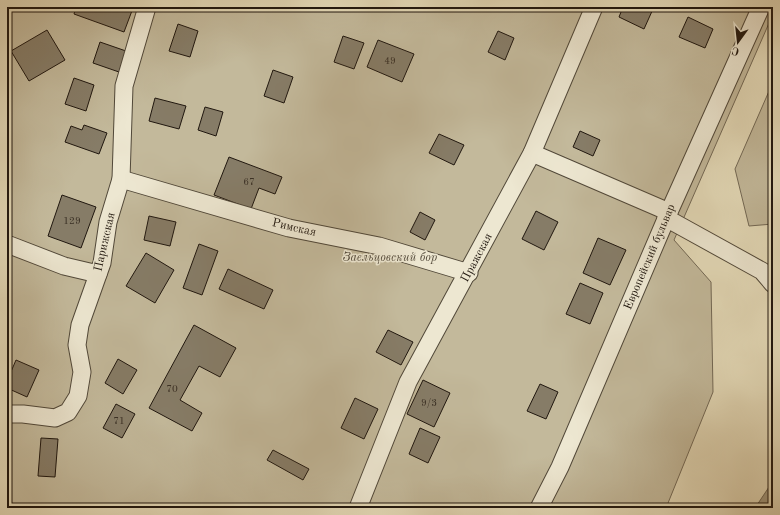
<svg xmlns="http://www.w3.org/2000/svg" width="780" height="515" font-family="'Old Standard TT',serif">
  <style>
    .green { fill: #c3b99b; stroke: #726855 }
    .water { fill: #a1987f; stroke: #6d6452 }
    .building { fill: #867c67; stroke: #20170f }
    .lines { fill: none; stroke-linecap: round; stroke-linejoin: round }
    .minor-casing { stroke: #514839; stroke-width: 19 }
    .minor { stroke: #ede7d1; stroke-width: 17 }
    .labels { text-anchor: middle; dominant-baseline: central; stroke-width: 3; stroke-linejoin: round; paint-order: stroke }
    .number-label { font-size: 10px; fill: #3a3025 }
    .street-label { font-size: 12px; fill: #20170f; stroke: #ede7d1 }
    .park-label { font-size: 12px; font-style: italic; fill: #514839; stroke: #ede7d1 }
  </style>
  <rect width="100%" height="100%" fill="#e4dab8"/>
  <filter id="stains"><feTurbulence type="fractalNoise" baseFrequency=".005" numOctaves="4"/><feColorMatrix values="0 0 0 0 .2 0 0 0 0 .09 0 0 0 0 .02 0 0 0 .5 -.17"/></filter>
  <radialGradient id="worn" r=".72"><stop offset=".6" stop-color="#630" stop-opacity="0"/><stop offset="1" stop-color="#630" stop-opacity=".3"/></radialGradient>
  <g class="green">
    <path d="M7,7h766v7l-99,226 37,42 2,110 -47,116h-659z"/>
    <path d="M773,82v142l-24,2 -14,-57z"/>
  </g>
  <path class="water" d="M773,481v27h-18z"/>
  <g class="building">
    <path d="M76,7h55l2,1 -9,24 -50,-18z"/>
    <path d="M623,7h25l5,2 -9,20 -25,-12z"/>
    <path d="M688,17l25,12 -8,19 -26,-11z"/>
    <path d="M178,24l20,7 -8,26 -21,-6z"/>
    <path d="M47,30l18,30 -36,21 -18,-30z"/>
    <path d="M498,31l16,7 -9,22 -17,-8z"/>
    <path d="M343,36l21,7 -10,26 -20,-7z"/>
    <path d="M378,40l36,14 -12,28 -35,-15z"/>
    <path d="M100,42l26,9 -7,21 -26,-9z"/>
    <path d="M273,70l20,7 -9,26 -20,-7z"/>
    <path d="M74,78l20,7 -8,26 -21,-7z"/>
    <path d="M155,98l31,8 -7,23 -30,-8z"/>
    <path d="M205,107l18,5 -7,24 -18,-6z"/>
    <path d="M84,125l23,8 -8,21 -34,-12 6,-16 11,4z"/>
    <path d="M580,131l20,9 -7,16 -20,-9z"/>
    <path d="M439,134l25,11 -10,20 -25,-12z"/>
    <path d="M229,157l53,20 -7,17 -16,-6 -8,21 -37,-14z"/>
    <path d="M62,195l34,12 -15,41 -33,-12z"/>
    <path d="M536,211l22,11 -14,28 -22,-11z"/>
    <path d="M420,212l15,8 -10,20 -15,-8z"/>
    <path d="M149,216l27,6 -6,24 -26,-6z"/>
    <path d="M598,238l28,12 -16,35 -27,-12z"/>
    <path d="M199,244l19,7 -16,44 -19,-7z"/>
    <path d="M146,253l28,17 -19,33 -29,-17z"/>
    <path d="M228,269l45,21 -9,19 -45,-20z"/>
    <path d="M580,283l23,10 -13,31 -24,-10z"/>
    <path d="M194,325l42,23 -16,29 -21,-11 -19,34 22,13 -10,18 -43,-23z"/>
    <path d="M388,330l25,12 -12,23 -25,-13z"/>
    <path d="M118,359l19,11 -14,24 -18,-11z"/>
    <path d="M16,360l23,10 -12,27 -20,-9v-7z"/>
    <path d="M423,380l27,13 -16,34 -27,-13z"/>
    <path d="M540,384l18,8 -12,27 -19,-8z"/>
    <path d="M355,398l23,11 -14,30 -23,-11z"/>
    <path d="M116,404l19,10 -13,24 -19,-10z"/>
    <path d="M420,428l20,9 -12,26 -19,-9z"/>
    <path d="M41,438l17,1 -3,38 -17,-1z"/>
    <path d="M273,450l36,19 -6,11 -36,-20z"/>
  </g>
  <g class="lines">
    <defs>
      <g id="minor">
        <path d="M532,153l137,59"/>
        <path d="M121,179l168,49 90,18 90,27"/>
        <path d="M666,218l96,53 11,13"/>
        <path d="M7,244l57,22 34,8"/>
        <path d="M7,414h16l32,4 13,-6 10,-16 4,-24 -5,-27 3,-20 22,-62 6,-41 13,-43 3,-93 23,-79"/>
        <path d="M358,508l50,-126 124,-229 62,-146"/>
        <path d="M539,508l21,-41 109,-255 92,-205"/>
      </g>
    </defs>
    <use href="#minor" class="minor-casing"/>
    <use href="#minor" class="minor"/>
  </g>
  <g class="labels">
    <g class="number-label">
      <text x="390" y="61">49</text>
      <text x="249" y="182">67</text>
      <text x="72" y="221">129</text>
      <text x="172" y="389">70</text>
      <text x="429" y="403">9/3</text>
      <text x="119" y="421">71</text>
    </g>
    <g class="street-label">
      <text transform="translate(294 228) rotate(13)">Римская</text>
      <text transform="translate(105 242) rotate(-77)">Парижская</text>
      <text transform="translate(650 257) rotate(-67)">Европейский бульвар</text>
      <text transform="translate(477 258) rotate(-62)">Пражская</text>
    </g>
    <g class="park-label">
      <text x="390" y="258">Заельцовский бор</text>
    </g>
  </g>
  <rect width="780" height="515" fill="none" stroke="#e4dab8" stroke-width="24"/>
  <rect x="8" y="8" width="764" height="499" fill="none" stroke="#20170f" stroke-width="2"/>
  <rect x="12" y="12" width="756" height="491" fill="none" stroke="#20170f"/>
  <g transform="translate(738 42) rotate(195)" stroke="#ede7d1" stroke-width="3" paint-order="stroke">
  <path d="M0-3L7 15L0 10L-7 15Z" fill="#20170f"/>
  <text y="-6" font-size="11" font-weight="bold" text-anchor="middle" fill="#20170f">С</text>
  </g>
  <rect width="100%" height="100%" filter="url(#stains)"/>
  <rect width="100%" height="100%" fill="url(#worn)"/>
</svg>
